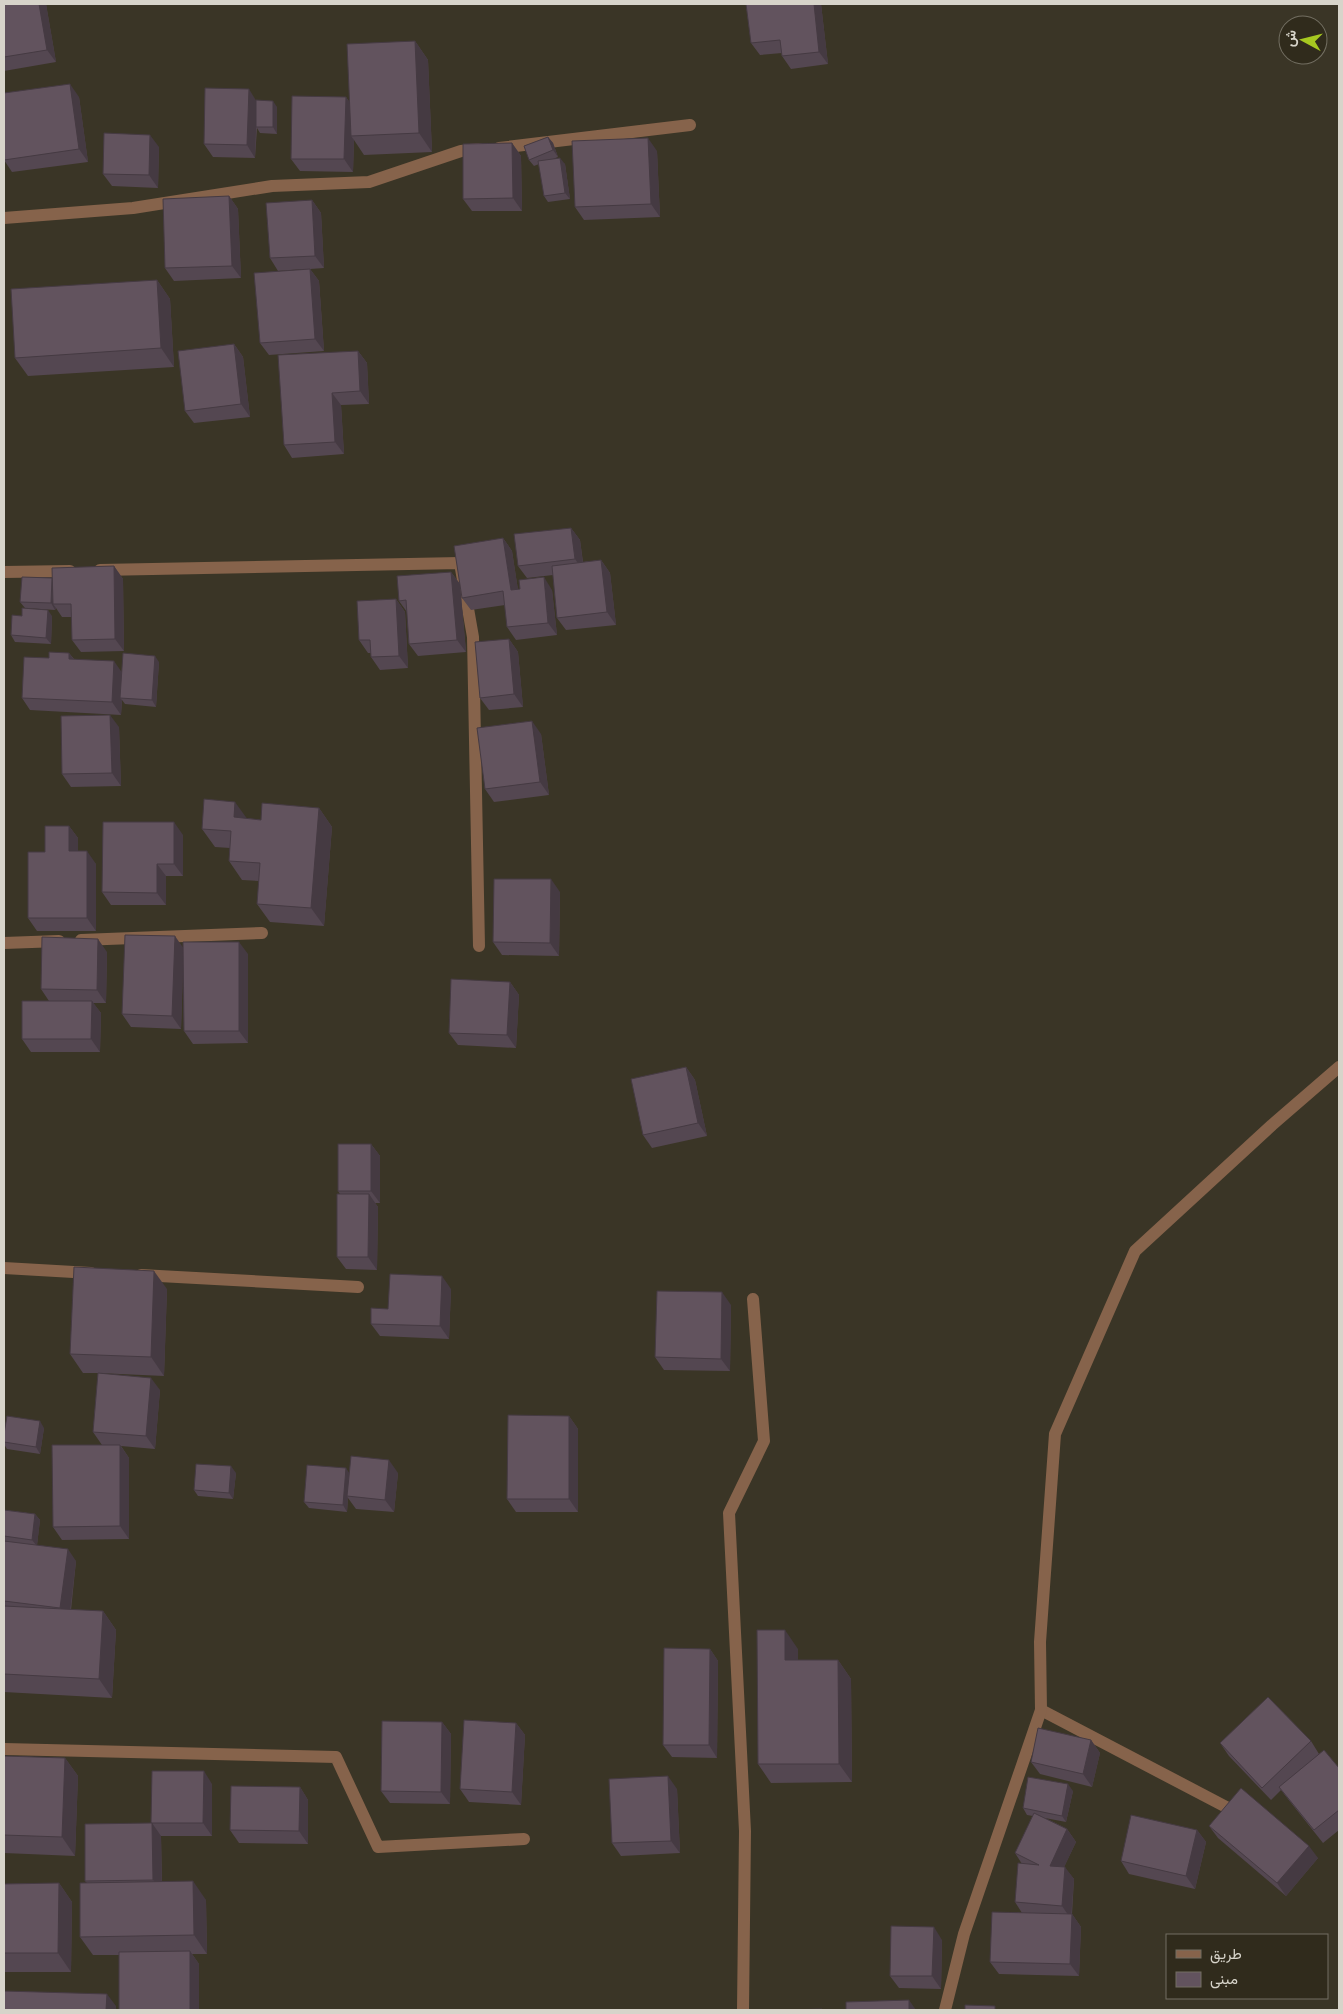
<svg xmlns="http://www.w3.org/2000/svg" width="1343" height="2014" font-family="'PT Sans Narrow',Vazirmatn,sans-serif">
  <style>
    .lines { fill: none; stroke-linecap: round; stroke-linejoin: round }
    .minor { stroke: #86634b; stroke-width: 12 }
    .wall { fill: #544751 }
    .shaded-wall { fill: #453a42 }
    .building { fill: #62535e; stroke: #453a42 }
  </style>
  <rect width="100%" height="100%" fill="#3a3526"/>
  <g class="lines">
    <g class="minor">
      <path d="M499,148l191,-23"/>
      <path d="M4,218l129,-10 139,-22 97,-4 92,-31 18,-2"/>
      <path d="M100,570l360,-7 13,74 6,309"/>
      <path d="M4,572l66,-1"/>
      <path d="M81,940l181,-7"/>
      <path d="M4,943l55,-2"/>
      <path d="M4,1268l87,5"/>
      <path d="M141,1275l217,12"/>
      <path d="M1041,1710l189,99"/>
      <path d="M4,1749l332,8 42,90 146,-8"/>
      <path d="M743,2010l2,-179 -16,-318 35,-72 -11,-142"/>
      <path d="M945,2010l19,-76 77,-224 -1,-68 15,-208 80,-183 137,-126 67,-58"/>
    </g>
  </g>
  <g class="wall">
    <path d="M4,4h42l10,58 -52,9z"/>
    <path d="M746,4h75l7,60 -37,5 -9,-13v-3l-22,2 -9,-12z"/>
    <path d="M415,41l13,19 4,92 -68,3 -10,-15 -1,32 -53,-1 -9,-12 55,-62 4,6z"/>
    <path d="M79,97l9,65 -76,10 -8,-12z"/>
    <path d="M256,100l21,7v27l-17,-1 -3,-5 -2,30 -42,-1 -9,-13z"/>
    <path d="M548,137l5,6 5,14 -5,2 12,5 5,35 -22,3 -4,-6 -5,-32 -5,2 -5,-6z"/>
    <path d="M512,143l9,13 1,55h-50l-9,-12z"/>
    <path d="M159,147l-1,41 -46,-2 -9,-12z"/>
    <path d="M657,151l3,66 -76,3 -9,-13z"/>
    <path d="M229,196l9,13 3,69 -67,3 -9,-13z"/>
    <path d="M312,200l9,13 3,55 -14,1 9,12 5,70 -55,4 -9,-12 44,-74 -26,2 -8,-13z"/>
    <path d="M157,280l13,19 4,68 -146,9 -13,-18z"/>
    <path d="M234,344l9,13 7,60 -56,6 -9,-12z"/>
    <path d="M358,351l9,12 2,41 -28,1 3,49 -52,4 -8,-13z"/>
    <path d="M571,528l9,12 3,22 18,-2 9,13 6,52 -50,5 -9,-12 -4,-43 -26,3 -9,-12z"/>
    <path d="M503,538l9,13 6,39h34l5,45 -41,5 -9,-13 -2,-22 -34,5 -9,-12z"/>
    <path d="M114,566l9,13 1,72 -43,1 -9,-12v-23h-10l-6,-9 -1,2 -30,-2 -5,-6 32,-24z"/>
    <path d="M451,572l9,12 6,68 -48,4 -9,-12 -2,-32 -8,-11z"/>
    <path d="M396,599l9,13 3,56 -28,2 -9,-13v-4h-3l-9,-13z"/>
    <path d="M52,616l-1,28 -36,-2 -4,-7z"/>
    <path d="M509,639l9,13 5,55 -34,3 -9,-12z"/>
    <path d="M69,653l5,6 48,13 37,-10 -3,45 -31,-3 -3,-4 -1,15 -91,-5 -8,-12 27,-40z"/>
    <path d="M119,727l2,59 -50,1 -9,-13z"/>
    <path d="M541,734l8,61 -55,7 -9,-13z"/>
    <path d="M319,808l13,19 -8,99 -54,-4 -13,-18 2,-23 -17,-1 -13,-19 1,-13 -15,-1 -13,-18 45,-11 14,2z"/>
    <path d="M69,826l9,12v13l18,13v67h-59l-9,-13 17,-66z"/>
    <path d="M183,835v41h-17v29h-55l-9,-13z"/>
    <path d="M560,892l-1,64 -57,-1 -9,-13z"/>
    <path d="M183,948l65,6v89l-55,1 -9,-13 -1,-67 -2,65 -50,-2 -9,-13z"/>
    <path d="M107,952l-1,51h-13l8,10 -1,39h-69l-9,-13 27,-38 -8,-12z"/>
    <path d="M510,982l9,13 -3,53 -58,-3 -9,-12z"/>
    <path d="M686,1067l9,13 12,56 -55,12 -9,-13z"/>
    <path d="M371,1144l9,12v47h-5l3,4 -1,63 -31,-1 -9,-12 3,-63 -2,-3z"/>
    <path d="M167,1289l-3,87 -66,-3 62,17 -5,59 -34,-3 8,12v81l-67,1 -9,-13 49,-82 -9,-13 5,-59h-15l-13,-19z"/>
    <path d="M451,1289l-2,50 -69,-3 -9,-12 17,-15z"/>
    <path d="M731,1305l-1,66 -66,-1 -9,-13z"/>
    <path d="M569,1416l9,13v83h-62l-9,-13z"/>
    <path d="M44,1428l-4,26 -33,-5 -3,-5v-2z"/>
    <path d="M236,1473l-3,26 -35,-3 -4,-6z"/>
    <path d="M349,1473h49l-4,39 -38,-3 -8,-11 -1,14 -38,-4 -5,-6z"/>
    <path d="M4,1510l31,4 5,6 -3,25 39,16 -5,49 32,1 13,19 -4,68 -108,-6z"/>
    <path d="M710,1649l8,12 -1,97 -45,-1 -9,-12z"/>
    <path d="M798,1649v11h40l13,19 1,103 -81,1 -13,-19z"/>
    <path d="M442,1722l9,12 -1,70 -60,-1 -9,-12z"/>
    <path d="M516,1723l9,12 -4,70 -52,-3 -9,-13z"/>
    <path d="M1091,1740l9,13 -8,34 -52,-13 -9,-12z"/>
    <path d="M1311,1741l8,13 20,14v62l-16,13 -35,-44 -7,-9 -10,10 -42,-44 -9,-13z"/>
    <path d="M4,1756l61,2 13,18 -3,80 -71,-3z"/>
    <path d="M212,1784v52h-51l1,46 44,18 1,54h-15l7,10 -80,-9h-26l-13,-18 7,-54 -2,-2 66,-58z"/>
    <path d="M300,1787l8,13v44l-69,-1 -9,-13z"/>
    <path d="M677,1789l3,64 -59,3 -9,-13z"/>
    <path d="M1073,1791l-7,31 -21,-4 22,11 9,13 -12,25 10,12 -2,35 9,13 -2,49 -80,-2 -9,-12 32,-49 -7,-11 7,-38 -7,-11 18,-37 -6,-1 -4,-7z"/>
    <path d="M1209,1826l109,32 -32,38 -68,-58z"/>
    <path d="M1197,1830l9,12 -11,47 -66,-15 -8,-13z"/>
    <path d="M59,1883l13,19 -1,70h-67v-88z"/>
    <path d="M942,1940l-1,49 -42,-1 -9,-12z"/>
  </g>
  <g class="shaded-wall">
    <path d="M39,4h7l10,58 -9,-12z"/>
    <path d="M814,4h7l7,60 -9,-12z"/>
    <path d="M415,41l13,19 4,92 -13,-19z"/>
    <path d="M70,84l9,13 9,65 -9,-13z"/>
    <path d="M249,89l8,13 -2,56 -8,-13z"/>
    <path d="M346,97l9,13 -4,26 3,4 -1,32 -9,-13z"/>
    <path d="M273,101l4,6v27l-4,-7z"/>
    <path d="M150,135l9,12 -1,41 -9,-13z"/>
    <path d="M548,137l5,6 5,14 -5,-7z"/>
    <path d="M648,138l9,13 3,66 -9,-13z"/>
    <path d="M512,143l9,13 1,55 -9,-13z"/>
    <path d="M560,158l5,6 5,35 -5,-6z"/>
    <path d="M229,196l9,13 3,69 -9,-12z"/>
    <path d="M312,200l9,13 3,55 -9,-12z"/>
    <path d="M310,269l9,12 5,70 -9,-12z"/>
    <path d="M157,280l13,19 4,68 -13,-19z"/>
    <path d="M234,344l9,13 7,60 -9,-13z"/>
    <path d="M358,351l9,12 2,41 -9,-13z"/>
    <path d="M332,393l9,12 3,49 -9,-12z"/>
    <path d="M571,528l9,12 4,32 -9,-13z"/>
    <path d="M503,538l9,13 8,52 -9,-13z"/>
    <path d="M601,560l9,13 6,52 -9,-13z"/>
    <path d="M114,566l9,13 1,72 -9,-12z"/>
    <path d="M451,572l9,12 6,68 -9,-12z"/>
    <path d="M544,577l8,13 5,45 -9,-12z"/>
    <path d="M52,578l1,26 3,4 -1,2 -4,-7z"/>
    <path d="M396,599l9,13 3,56 -9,-12z"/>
    <path d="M48,610l4,6 -1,28 -5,-6z"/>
    <path d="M509,639l9,13 5,55 -9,-13z"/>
    <path d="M69,653l9,12 -9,-6z"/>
    <path d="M155,656l4,6 -3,45 -4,-7z"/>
    <path d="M114,661l9,13 -3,24 2,2 -1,15 -9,-13z"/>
    <path d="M110,715l9,12 2,59 -9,-13z"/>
    <path d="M532,721l9,13 8,61 -9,-13z"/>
    <path d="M235,802l13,18 -14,-3z"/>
    <path d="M319,808l13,19 -8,99 -13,-18z"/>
    <path d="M174,822l9,13v41l-9,-12z"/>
    <path d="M69,826l9,12v26l-9,-13z"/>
    <path d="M87,851l9,13v67l-9,-13z"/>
    <path d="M157,864l9,12v29l-9,-12z"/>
    <path d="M551,879l9,13 -1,64 -9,-13z"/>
    <path d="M175,936l9,13 -3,80 -9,-13z"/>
    <path d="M98,939l9,13 -1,51 -9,-13z"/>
    <path d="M239,942l9,12v89l-9,-12z"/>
    <path d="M510,982l9,13 -3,53 -9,-13z"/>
    <path d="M92,1001l9,12 -1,39 -9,-13z"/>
    <path d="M686,1067l9,13 12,56 -9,-13z"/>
    <path d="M371,1144l9,12v47l-9,-12z"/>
    <path d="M369,1194l9,13 -1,63 -9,-13z"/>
    <path d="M154,1271l13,18 -3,87 -13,-19z"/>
    <path d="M442,1276l9,13 -2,50 -9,-13z"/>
    <path d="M722,1292l9,13 -1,66 -9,-12z"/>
    <path d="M151,1378l9,12 -5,59 -9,-13z"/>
    <path d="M569,1416l9,13v83l-9,-13z"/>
    <path d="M40,1421l4,7 -4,26 -4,-7z"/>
    <path d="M120,1445l9,13v81l-9,-13z"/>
    <path d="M389,1460l9,13 -4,39 -9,-12z"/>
    <path d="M231,1466l5,7 -3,26 -4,-6z"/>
    <path d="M346,1468l4,6 -3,22 1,2 -1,14 -4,-7z"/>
    <path d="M35,1514l5,6 -3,26 -5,-6z"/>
    <path d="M68,1549l8,12 -7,60 -9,-13z"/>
    <path d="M103,1611l13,19 -4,68 -13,-19z"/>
    <path d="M785,1630l13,19v30l-13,-19z"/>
    <path d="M710,1649l8,12 -1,97 -8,-13z"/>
    <path d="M838,1660l13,19 1,103 -13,-18z"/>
    <path d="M442,1722l9,12 -1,70 -9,-12z"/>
    <path d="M516,1723l9,12 -4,70 -9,-13z"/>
    <path d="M1091,1740l9,13 -8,34 -9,-13z"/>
    <path d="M65,1758l13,18 -3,80 -13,-19z"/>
    <path d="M204,1771l8,13v52l-9,-13z"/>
    <path d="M668,1776l9,13 3,64 -9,-12z"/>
    <path d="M1068,1784l5,7 -7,31 -4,-6z"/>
    <path d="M300,1787l8,13v44l-9,-13z"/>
    <path d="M152,1823l9,13 1,56 -9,-12z"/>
    <path d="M1067,1829l9,13 -17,36 -9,-12z"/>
    <path d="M1197,1830l9,12 -11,47 -9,-13z"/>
    <path d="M1309,1846l9,12 -32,38 -9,-13z"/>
    <path d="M1065,1867l9,12 -3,40 -9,-13z"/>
    <path d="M193,1881l13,19 1,54 -13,-19z"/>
    <path d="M59,1883l13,19 -1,70 -13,-19z"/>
    <path d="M1072,1914l9,13 -2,49 -9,-12z"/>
    <path d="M934,1927l8,13 -1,49 -9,-13z"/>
    <path d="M190,1951l9,13v46h-9z"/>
    <path d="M107,1994l9,12v4h-10z"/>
    <path d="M909,2000l7,10h-7z"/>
  </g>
  <g class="building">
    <path d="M4,4h35l8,46 -43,7z"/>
    <path d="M746,4h68l5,48 -37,4 -2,-16 -29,3z"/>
    <path d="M415,41l4,92 -68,3 -4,-92z"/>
    <path d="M70,84l9,65 -75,11v-67z"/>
    <path d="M205,88l44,1 -2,56 -43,-1z"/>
    <path d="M292,96l54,1 -2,62h-53z"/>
    <path d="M256,100l17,1v26h-17z"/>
    <path d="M104,133l46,2 -1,40 -46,-1z"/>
    <path d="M548,137l5,13 -24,10 -5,-14z"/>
    <path d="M648,138l3,66 -76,3 -3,-66z"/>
    <path d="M512,143l1,55 -50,1v-55z"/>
    <path d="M560,158l5,35 -21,3 -6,-35z"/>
    <path d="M229,196l3,70 -67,2 -2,-69z"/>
    <path d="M312,200l3,56 -45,2 -4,-55z"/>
    <path d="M310,269l5,70 -55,4 -6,-70z"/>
    <path d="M157,280l4,68 -146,10 -4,-69z"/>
    <path d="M234,344l7,60 -56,7 -7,-60z"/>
    <path d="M358,351l2,40 -28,2 3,49 -51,3 -6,-90z"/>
    <path d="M571,528l4,31 -57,7 -4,-32z"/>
    <path d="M503,538l8,52 9,-1 -1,-9 25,-3 4,46 -41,4 -4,-36 -41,7 -8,-52z"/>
    <path d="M601,560l6,52 -50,6 -5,-52z"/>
    <path d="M114,566l1,73 -43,1 -1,-36h-18l-1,-36z"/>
    <path d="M451,572l6,68 -48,4 -3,-44 -7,1 -2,-25z"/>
    <path d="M22,577l30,1 -1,25 -31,-1z"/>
    <path d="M396,599l3,57 -28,1 -1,-17h-11l-2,-39z"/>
    <path d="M22,608l26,2 -2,28 -35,-3 1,-20 10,1z"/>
    <path d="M509,639l5,55 -34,4 -5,-56z"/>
    <path d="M49,652l20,1v6l45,2 -2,41 -90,-4 2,-41 25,1z"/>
    <path d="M123,653l32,3 -3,44 -32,-2z"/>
    <path d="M110,715l2,58 -50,1 -1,-58z"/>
    <path d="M532,721l8,61 -55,7 -8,-61z"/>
    <path d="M204,799l31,3 -1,15 27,3 1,-17 57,5 -8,100 -54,-4 3,-41 -31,-2 2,-30 -29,-2z"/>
    <path d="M103,822h71v42h-17v29l-55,-1z"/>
    <path d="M45,826h24v25h18v67h-59v-66h17z"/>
    <path d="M494,879h57l-1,64 -57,-1z"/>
    <path d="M125,935l50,1 -3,80 -50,-2z"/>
    <path d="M42,937l56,2 -1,51 -56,-1z"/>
    <path d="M183,942h56v89h-55z"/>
    <path d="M451,979l59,3 -3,53 -58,-2z"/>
    <path d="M22,1001h70l-1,38h-69z"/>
    <path d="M686,1067l12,56 -55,12 -12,-56z"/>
    <rect x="338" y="1144" width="33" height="47"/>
    <path d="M337,1194h32l-1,63h-31z"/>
    <path d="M74,1267l80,4 -3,86 -81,-3z"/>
    <path d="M390,1274l52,2 -2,50 -69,-2v-16l17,1z"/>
    <path d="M657,1291l65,1 -1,67 -66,-2z"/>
    <path d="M98,1373l53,5 -5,58 -53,-4z"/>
    <path d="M508,1415l61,1v83h-62z"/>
    <path d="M7,1416l33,5 -4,26 -32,-5v-8z"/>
    <path d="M52,1445h68v81l-67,1z"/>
    <path d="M351,1456l38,4 -4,40 -38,-4z"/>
    <path d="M196,1464l35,2 -2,27 -35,-3z"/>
    <path d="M307,1465l39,3 -3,37 -39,-3z"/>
    <path d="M4,1510l31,4 -3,26 -28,-4z"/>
    <path d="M4,1541l64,8 -8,59 -56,-7z"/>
    <path d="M4,1606l99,5 -4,68 -95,-5z"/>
    <path d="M757,1630h28v30h53l1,104h-81z"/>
    <path d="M664,1648l46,1 -1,96h-46z"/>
    <path d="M1268,1697l43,44 -49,47 -42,-45z"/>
    <path d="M464,1720l52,3 -4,69 -52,-3z"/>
    <path d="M382,1721l60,1 -1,70 -60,-1z"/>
    <path d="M1038,1728l53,12 -8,34 -52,-12z"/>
    <path d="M1324,1750l15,18v42l-25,20 -35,-43z"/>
    <path d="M4,1756l61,2 -3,79 -58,-2z"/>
    <path d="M152,1771h52l-1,52h-52z"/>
    <path d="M668,1776l3,65 -59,2 -3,-64z"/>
    <path d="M1028,1777l40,7 -6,32 -39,-8z"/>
    <path d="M231,1786l69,1 -1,44 -69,-1z"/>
    <path d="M1241,1788l68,58 -32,37 -68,-57z"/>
    <path d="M1034,1813l33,16 -17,37 15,1 -3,39 -47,-4 3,-39 21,2 -24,-12z"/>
    <path d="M1131,1815l66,15 -11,46 -65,-15z"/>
    <path d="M152,1823l1,57 -68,1v-57z"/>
    <path d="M193,1881l1,54 -114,2v-54z"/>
    <path d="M59,1883l-1,70h-54v-69z"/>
    <path d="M992,1912l80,2 -2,50 -80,-2z"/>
    <path d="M891,1926l43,1 -2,49h-42z"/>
    <path d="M190,1951v59h-71v-58z"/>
    <path d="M4,1991l103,3 -1,16h-102z"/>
    <path d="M909,2000v10h-63v-8z"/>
    <path d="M965,2005l30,1v4h-30z"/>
    <path d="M822,2009v1h-32z"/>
  </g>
  <rect width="1343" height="2014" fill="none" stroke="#d7d4ca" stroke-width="10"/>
  <rect x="1166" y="1934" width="162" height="65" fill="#302b1c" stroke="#736f62"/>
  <rect x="1176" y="1950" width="25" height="8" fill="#86634b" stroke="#736f62"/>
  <text x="1210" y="1959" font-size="15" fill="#d7d4ca">طريق</text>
  <rect x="1176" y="1972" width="25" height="15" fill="#62535e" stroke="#736f62"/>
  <text x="1210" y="1984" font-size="15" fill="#d7d4ca">مبنى</text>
  <g transform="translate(1303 40) rotate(277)"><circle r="24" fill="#302b1c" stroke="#736f62"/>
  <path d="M0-4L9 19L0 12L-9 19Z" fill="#a6c820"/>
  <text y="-8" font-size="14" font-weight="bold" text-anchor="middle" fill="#d7d4ca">ش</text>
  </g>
</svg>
